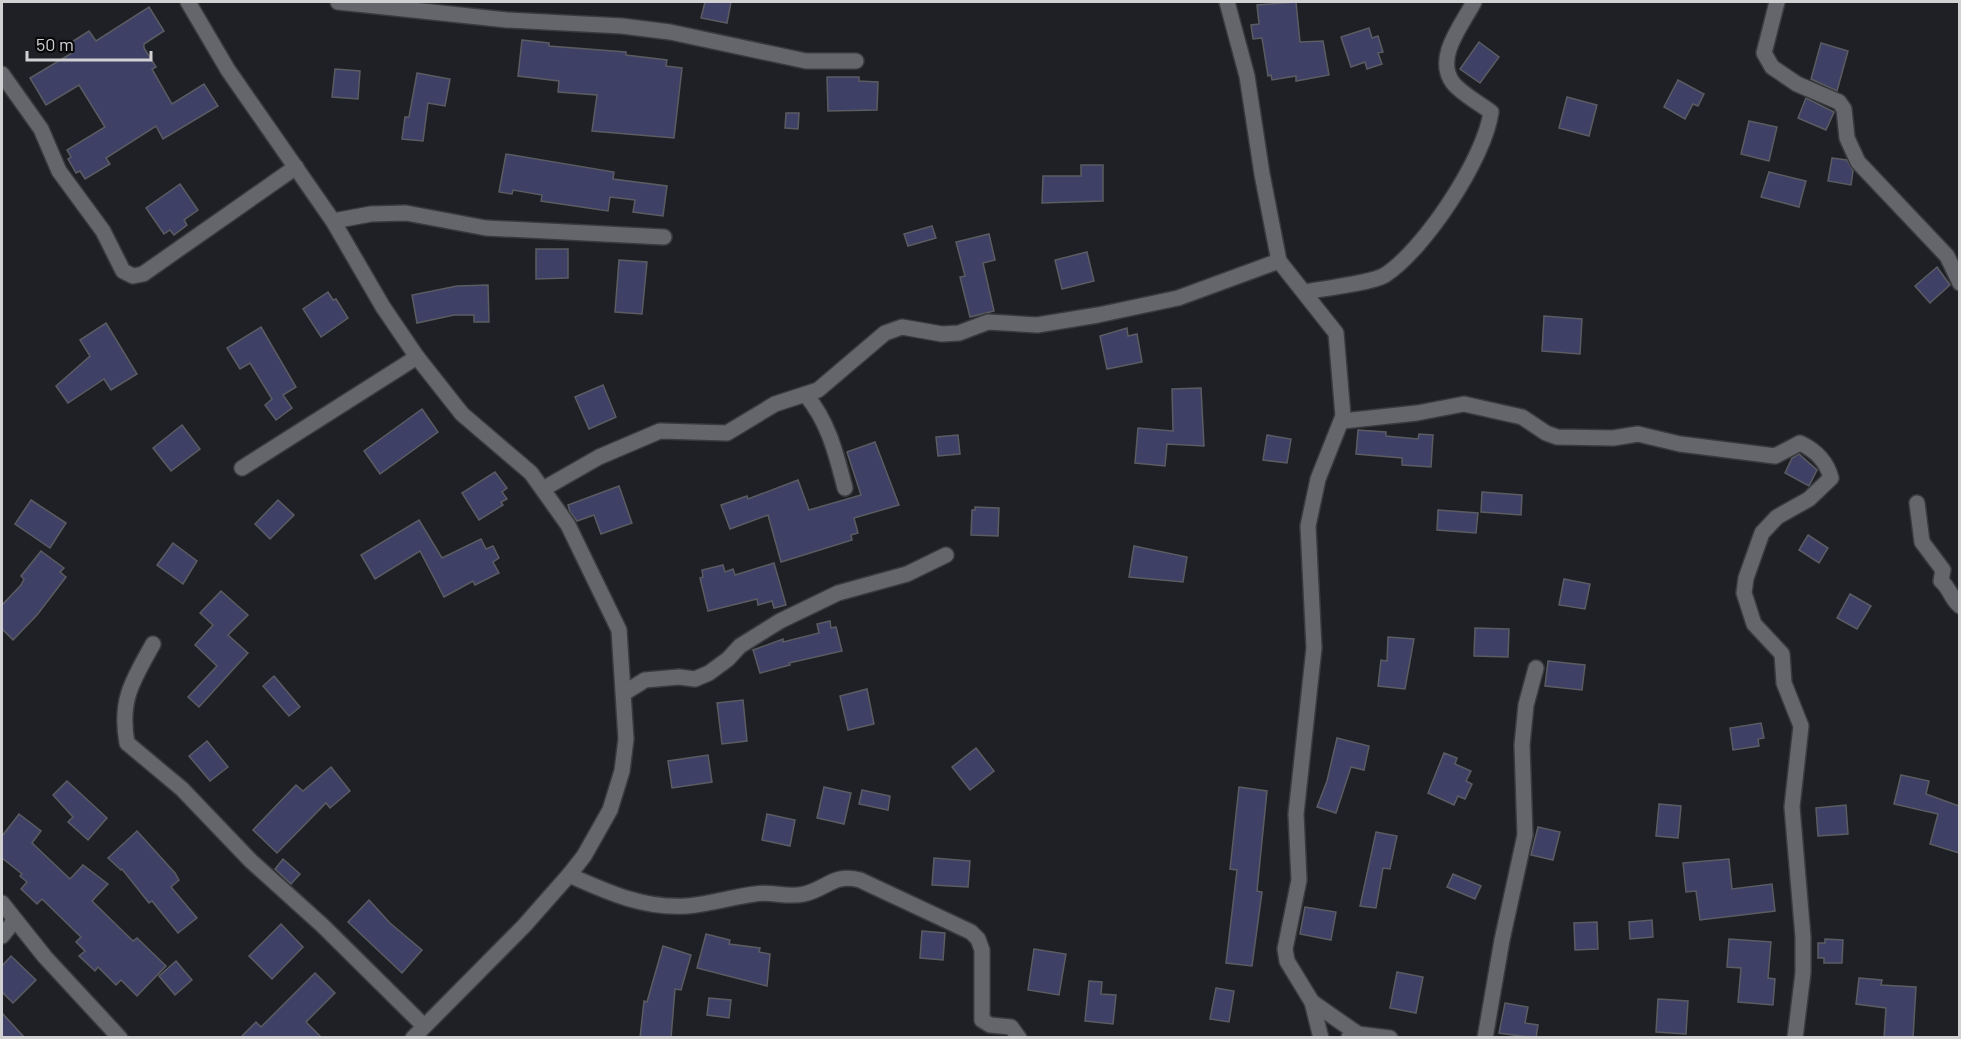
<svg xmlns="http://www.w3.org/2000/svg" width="1961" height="1039" font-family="Barlow,sans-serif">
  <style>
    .building { fill: #3e4165; stroke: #5b5c62; stroke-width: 1.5 }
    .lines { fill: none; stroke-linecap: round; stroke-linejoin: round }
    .minor-casing { stroke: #393a3e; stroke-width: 18 }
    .minor { stroke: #65666b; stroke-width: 15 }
  </style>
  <rect width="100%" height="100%" fill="#1f2025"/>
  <g class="building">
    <path d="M705,2h26l-4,21 -26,-5z"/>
    <path d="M1296,2l4,40 23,-1 6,34 -33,6v-5l-24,4 -1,-5 -3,1 -6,-38 -9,1 -2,-14 8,-1 -2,-19z"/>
    <path d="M149,7l15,24 -20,13v4l12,19 -4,2 20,35 32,-20 14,22 -55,33 -7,-13 -50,32 4,6 -25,15 -5,-8 -4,2 -8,-14 3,-2 -4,-7 38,-23 -26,-42 -33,20 -16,-27 42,-25 -5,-8 22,-14 7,10z"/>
    <path d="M1369,28l3,10 6,-2 5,16 -5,1 4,11 -15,5 -2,-7 -14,5 -10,-30z"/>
    <path d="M522,40l27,3v3l77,6v3l41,5 -1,6 16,2 -8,70 -82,-7 5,-36 -39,-3 1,-11 -41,-5z"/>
    <path d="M1479,42l20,15 -19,26 -20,-14z"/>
    <path d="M1821,43l27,8 -11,40 -26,-12z"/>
    <path d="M335,69l25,2 -2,28 -26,-2z"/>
    <path d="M417,73l33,6 -5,27 -17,-3 -5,38 -21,-2 3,-22h4z"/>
    <path d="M827,77h32v4l19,1 -1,28 -49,1z"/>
    <path d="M1678,80l26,14 -6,12 -5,-2 -8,15 -21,-12z"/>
    <path d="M1567,97l30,8 -8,31 -30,-8z"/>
    <path d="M1806,98l28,14 -8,18 -28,-12z"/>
    <path d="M786,113h13l-1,16 -13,-1z"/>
    <path d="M1749,121l28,6 -8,34 -28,-7z"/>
    <path d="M506,154l108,18 -1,7 54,7 -4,30 -30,-4 2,-12 -25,-3 -2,14 -67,-10 1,-6 -29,-5 -1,4 -13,-2z"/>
    <path d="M1832,158l15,2 6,11 -2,14 -23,-4z"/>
    <path d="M1081,165h22v36l-61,2 1,-27h38z"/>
    <path d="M1769,172l37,9 -7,26 -38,-10z"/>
    <path d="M180,184l18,26 -14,10 3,5 -13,10 -4,-5 -6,4 -18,-26z"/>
    <path d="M932,226l4,12 -28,8 -4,-12z"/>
    <path d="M989,234l6,26 -12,3 11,48 -24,6 -10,-40 5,-1 -9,-34z"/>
    <path d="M536,249h32v29l-32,1z"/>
    <path d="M1087,252l7,29 -32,8 -7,-29z"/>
    <path d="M619,260l28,2 -5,52 -27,-2z"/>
    <path d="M1937,267l13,18 -20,18 -15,-17z"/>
    <path d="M488,285l1,37h-15v-7h-20l-37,8 -5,-28 45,-9z"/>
    <path d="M328,292l5,8 3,-1 12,19 -27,19 -18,-28z"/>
    <path d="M1544,316l38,3 -2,35 -38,-3z"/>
    <path d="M106,323l31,51 -26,16 -7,-11 -36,24 -12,-17 34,-30 -10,-16z"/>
    <path d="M261,327l35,60 -13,8 9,13 -16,12 -11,-15 7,-6 -22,-36 -10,6 -13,-21z"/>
    <path d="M1127,328l1,8 9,-2 5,28 -35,7 -7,-33z"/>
    <path d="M603,385l13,32 -27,12 -14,-32z"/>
    <path d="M1201,388l3,58 -37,-2 -2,22 -30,-3 3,-35 35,3 -1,-42z"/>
    <path d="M422,409l16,23 -58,42 -16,-23z"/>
    <path d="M182,425l18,24 -29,22 -18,-23z"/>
    <path d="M1358,430l28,2v4l32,3 1,-5 14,1 -2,32 -29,-2v-7l-46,-4z"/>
    <path d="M958,435l2,19 -22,2 -2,-19z"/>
    <path d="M1267,435l24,4 -4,24 -24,-3z"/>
    <path d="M875,442l24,63 -45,13 4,15 -7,2 1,5 -71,22 -13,-47 -38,14 -9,-24 26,-9 1,3 50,-19 11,30 52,-15 -14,-43z"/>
    <path d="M1799,454l18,16 -8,16 -24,-13 7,-15z"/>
    <path d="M495,472l12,16 -5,4 5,7 -6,3 2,3 -24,15 -17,-27z"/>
    <path d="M619,486l13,37 -31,11 -7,-19 -17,6 -7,-9 -2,-7z"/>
    <path d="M1482,492l40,3 -1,20 -40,-3z"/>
    <path d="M31,500l35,23 -16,25 -35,-24z"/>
    <path d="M278,500l16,15 -24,24 -15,-15z"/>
    <path d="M975,507l24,1 -1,28 -27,-1 1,-25h3z"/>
    <path d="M1438,510l40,3 -2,20 -39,-3z"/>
    <path d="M419,520l23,38 39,-19 5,10 7,-3 6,12 -6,4 6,11 -24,12 -2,-4 -29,16 -24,-46 -45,28 -14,-24z"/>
    <path d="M1808,535l20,13 -9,15 -20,-13z"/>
    <path d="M173,543l24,18 -14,23 -26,-19z"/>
    <path d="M1134,546l53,11 -4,25 -54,-5z"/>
    <path d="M41,551l23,17 -4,4 6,5 -29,38 -24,25 -11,-11v-24l19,-20 3,-6 -3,-3z"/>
    <path d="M774,563l12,42 -12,3 -2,-7 -14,4 -1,-6 -49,12 -8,-33 3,-1 -1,-7 21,-5 2,7 8,-3 2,6z"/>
    <path d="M1564,579l26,5 -5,25 -26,-4z"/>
    <path d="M221,591l27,24 -20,20 20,18 -49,54 -11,-10 29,-31 -22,-21 18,-20 -13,-12z"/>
    <path d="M1850,594l21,12 -14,23 -20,-11z"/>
    <path d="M830,621l1,7 5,-1 6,24 -53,12 1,2 -30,8 -7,-23 30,-11v3l36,-9 -2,-9z"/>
    <path d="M1475,628l34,1 -1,28 -34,-1z"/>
    <path d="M1388,637l26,2 -9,50 -27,-3 3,-26 6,1z"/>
    <path d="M1548,661l37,4 -3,25 -37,-4z"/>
    <path d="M274,676l26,31 -11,9 -26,-30z"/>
    <path d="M867,689l7,35 -26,6 -8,-34z"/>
    <path d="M743,700l4,41 -25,3 -5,-41z"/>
    <path d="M1761,723l3,15 -6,1 1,7 -26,4 -3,-22z"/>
    <path d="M1337,738l32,8 -5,24 -13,-3 -15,46 -19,-6 10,-26z"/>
    <path d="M207,741l21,26 -18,14 -21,-25z"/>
    <path d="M976,748l18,23 -24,19 -18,-23z"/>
    <path d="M1444,753l13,5 -2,6 16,7 -5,10 6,3 -7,15 -7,-3 -4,9 -26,-12z"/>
    <path d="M708,755l4,27 -40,6 -4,-27z"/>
    <path d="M331,767l19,24 -20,17 -4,-5 -49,50 -24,-23 43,-45 7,6z"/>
    <path d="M1901,775l28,6 -3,13 33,12v47l-29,-9 8,-30 -44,-10z"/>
    <path d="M67,781l40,37 -19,22 -20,-18 5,-5 -20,-22z"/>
    <path d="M824,787l27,6 -7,31 -27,-6z"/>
    <path d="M1239,787l28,4 -10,100 5,1 -10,74 -26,-3 11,-93 -7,-1z"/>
    <path d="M862,790l28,6 -2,14 -29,-6z"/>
    <path d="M1659,804l22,2 -3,32 -22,-2z"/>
    <path d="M1846,805l2,29 -30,2 -2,-28z"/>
    <path d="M19,814l22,17 -9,12 38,36 13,-14 25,19 -16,17 41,40 4,-3 29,28 -29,30 -16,-16 -5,5 -18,-18 -3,4 -16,-15 6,-5 -9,-9 5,-5 -39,-38 -5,5 -16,-15 6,-7 -7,-6 2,-2 -20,-16v-22z"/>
    <path d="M767,814l28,6 -5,26 -28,-6z"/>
    <path d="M1538,827l22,5 -7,28 -22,-5z"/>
    <path d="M137,831l38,42 4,7 -8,7 26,31 -19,15 -26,-32 -3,2 -27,-34 -1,1 -13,-12z"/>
    <path d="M1376,832l21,4 -7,33 -7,-1 -7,40 -16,-2z"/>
    <path d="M934,858l36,3 -2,26 -36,-2z"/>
    <path d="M283,859l17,15 -9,10 -16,-15z"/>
    <path d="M1729,859l3,30 40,-5 3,27 -75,9 -4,-29 -10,1 -3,-29z"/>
    <path d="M1453,874l28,12 -6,13 -28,-12z"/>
    <path d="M369,900l21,23 32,27 -20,23 -54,-51z"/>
    <path d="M1305,907l31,5 -5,28 -31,-6z"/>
    <path d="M1652,920l1,17 -23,2 -1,-17z"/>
    <path d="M1597,922l1,27 -23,1 -1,-27z"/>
    <path d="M281,924l22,23 -31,32 -23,-23z"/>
    <path d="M922,931l23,2 -2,27 -23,-2z"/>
    <path d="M706,934l24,6 -1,4 31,4 -1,4 11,2 -3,32 -70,-18z"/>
    <path d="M1729,939l42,3 -3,36 7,1 -2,26 -35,-3 3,-34 -14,-1z"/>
    <path d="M1825,939l18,1 -1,23h-18v-5h-6v-15h7z"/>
    <path d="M663,946l28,9 -10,35 -6,-1 -4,49h-31l4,-37 3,1z"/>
    <path d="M1034,949l32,5 -7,41 -31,-5z"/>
    <path d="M11,956l25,24 -23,23 -11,-11v-26z"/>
    <path d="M176,961l16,19 -17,15 -16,-19z"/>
    <path d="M1397,972l26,5 -7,36 -26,-5z"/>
    <path d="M315,973l20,20 -29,29 16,16h-82l16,-16 5,5z"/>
    <path d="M1859,978l23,2 -1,5 35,2 -3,51h-29l2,-30 -30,-4z"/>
    <path d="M1089,981l13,1 -1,12 15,1 -3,29 -28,-3z"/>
    <path d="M1216,988l18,3 -5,31 -19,-3z"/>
    <path d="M709,998l22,2 -2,18 -22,-3z"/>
    <path d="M1658,999l30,2 -2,33 -30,-2z"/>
    <path d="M1505,1003l23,4 -3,16 13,2 -2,13 -37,-5z"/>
    <path d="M2,1013l23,25h-23z"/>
  </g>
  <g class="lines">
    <defs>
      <g id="minor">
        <path d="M188,2l40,68 105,151 50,86 34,50 45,57 69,59 37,52 51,105 7,109 -4,32 -12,39 -26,46 -15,19 -45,51 -111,112"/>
        <path d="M338,2l169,18 115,6 48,6 136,29h50"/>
        <path d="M1227,2l20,74 15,98 17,87"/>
        <path d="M1777,2l-13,51 8,14 25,17 42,18 5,7 3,29 11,24 89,94 13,27"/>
        <path d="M2,74l39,55 18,42 44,60 20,40 10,5 10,-2 153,-107"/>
        <path d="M333,221l38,-7 35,-1 80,15 178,9"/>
        <path d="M1304,292c17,-3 68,-9 81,-17 39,-25 100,-117 106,-163 -12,-9 -29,-18 -38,-29 -19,-25 9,-58 21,-81"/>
        <path d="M806,395c23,28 30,59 39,93"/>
        <path d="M1343,421l74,-8 47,-9 58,13 24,16 11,4 56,1 25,-4 42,10 95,12 25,-13c15,7 27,19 31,35l-22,21 -32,18 -15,16 -16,45 -2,15 10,31 28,30 2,29 17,43 -9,81 11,130v36l-8,65"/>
        <path d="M242,468l175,-111"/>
        <path d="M543,489l56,-32 61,-26 67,2 48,-29 43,-14 67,-57 17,-6 40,7 17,-1 29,-11 49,3 61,-10 80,-17 101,-37 57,72 7,83 -25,63 -10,47 6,122 -18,166 3,66 -14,69 2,12 25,41 9,36"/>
        <path d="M1917,503l5,39 21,28 -2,11c9,7 10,18 19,25"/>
        <path d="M153,644c-20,36 -34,56 -26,99l55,46 69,72 72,65 101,100"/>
        <path d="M624,693l21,-13 34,-3 16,2 14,-6 19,-14 12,-13 40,-25 58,-28 69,-19 39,-19"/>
        <path d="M569,875c38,17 75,34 118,31 23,-2 45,-9 68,-12 16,-3 32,4 49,0 23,-5 29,-21 56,-14l111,52 7,7 4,11v70l8,5 21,2 8,11"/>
        <path d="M2,903l43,54 75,81"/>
        <path d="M2,936l12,-15"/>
        <path d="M1312,1002l46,32"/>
        <path d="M1349,1037l9,-3 32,4"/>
        <path d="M1485,1038l17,-98 23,-105 -3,-90 4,-40 10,-37"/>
      </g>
    </defs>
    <use href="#minor" class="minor-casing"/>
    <use href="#minor" class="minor"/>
  </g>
  <rect width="1961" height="1039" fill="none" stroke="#d1d1d4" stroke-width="6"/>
  <path d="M27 51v9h124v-9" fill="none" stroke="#d1d1d4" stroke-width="3"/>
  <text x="36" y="51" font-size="18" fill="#d1d1d4" stroke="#0a0a0c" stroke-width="4.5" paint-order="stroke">50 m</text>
</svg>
